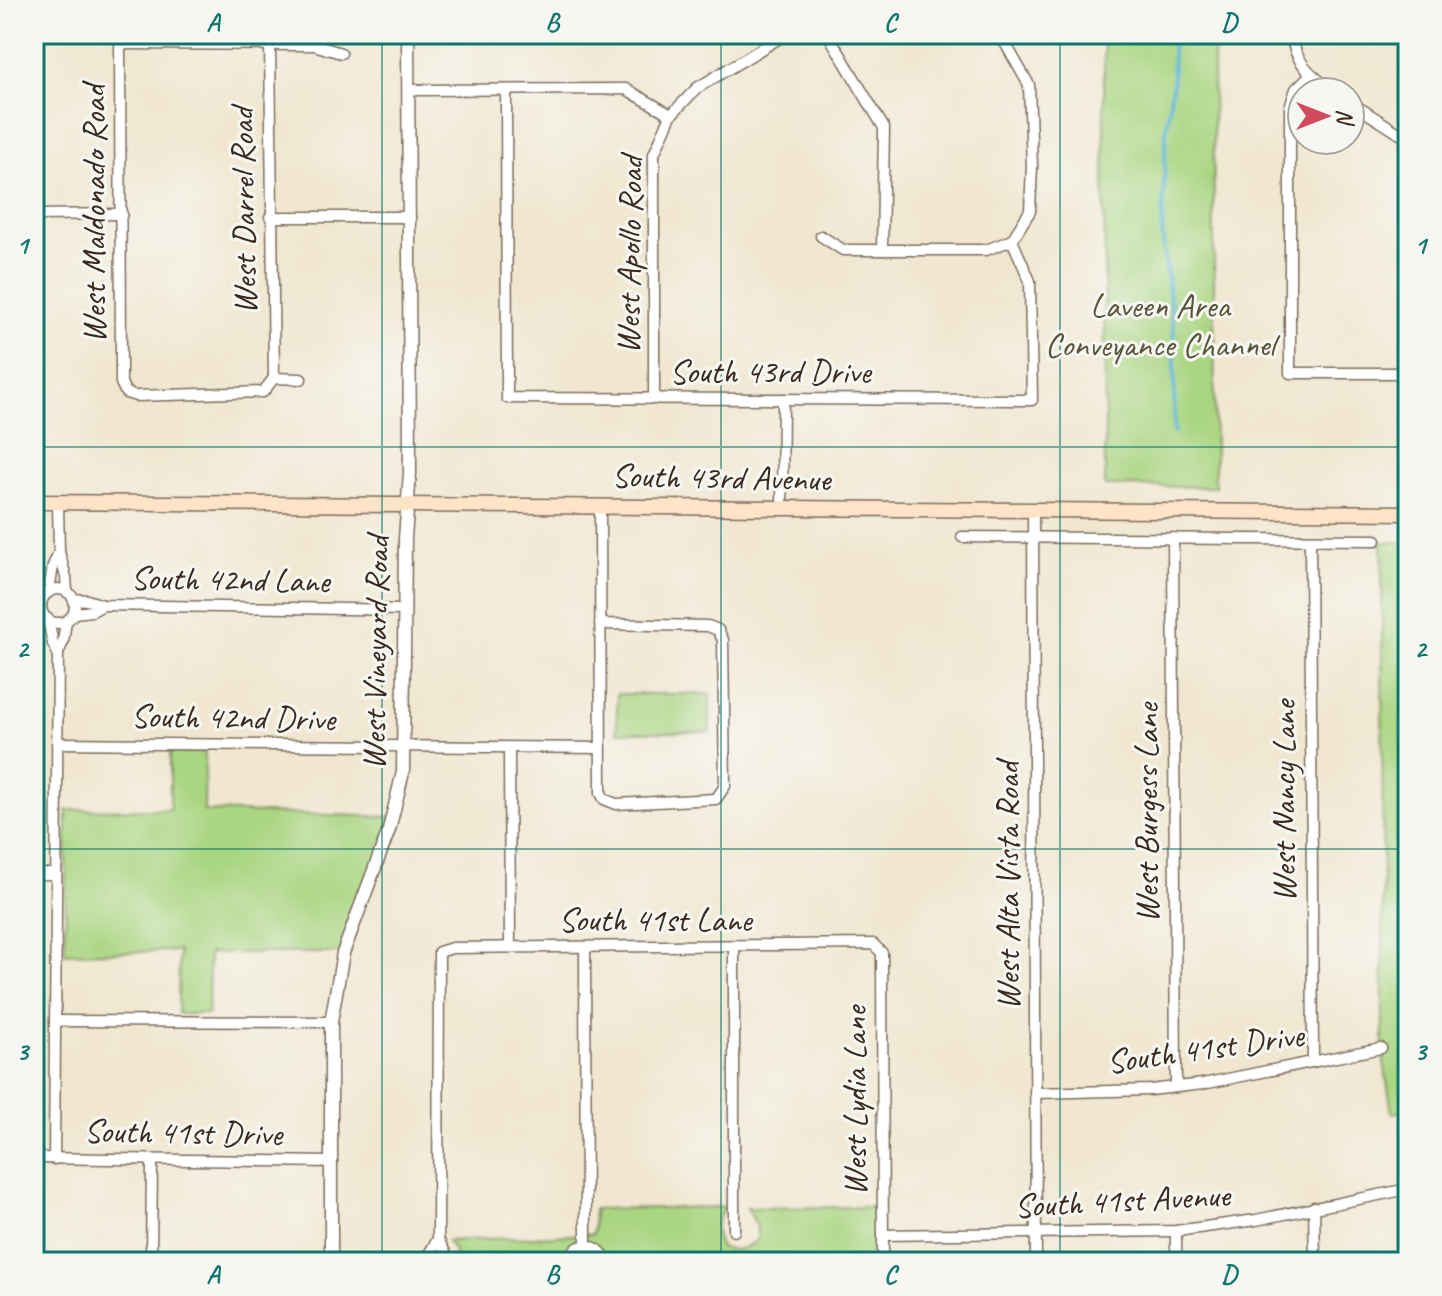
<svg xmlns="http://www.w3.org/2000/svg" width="1442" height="1296" font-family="Caveat,sans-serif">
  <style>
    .green { fill: #aad682; stroke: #728050; stroke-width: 2 }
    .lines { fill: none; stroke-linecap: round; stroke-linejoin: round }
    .stream { stroke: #59b4d7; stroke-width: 4 }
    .minor-casing { stroke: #7b6c5c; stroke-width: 13 }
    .tertiary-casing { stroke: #7b6c5c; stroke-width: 15 }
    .secondary-casing { stroke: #7b6c5c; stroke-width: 17 }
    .minor { stroke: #fff; stroke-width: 10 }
    .tertiary { stroke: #fff; stroke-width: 12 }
    .secondary { stroke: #fee4c6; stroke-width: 14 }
    .grid { fill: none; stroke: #0f766e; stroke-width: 2; stroke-opacity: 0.55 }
    .labels { text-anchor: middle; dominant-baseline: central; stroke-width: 6; stroke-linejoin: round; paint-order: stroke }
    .street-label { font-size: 34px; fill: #3b2a1e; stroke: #f6f6f2 }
    .park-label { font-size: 34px; fill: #575537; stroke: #f6f6f2 }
    .neatline { fill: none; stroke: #0f766e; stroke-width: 3 }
    .grid-label { font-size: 26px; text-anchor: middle; font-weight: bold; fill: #0f766e }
  </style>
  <rect width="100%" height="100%" fill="#f6f6f2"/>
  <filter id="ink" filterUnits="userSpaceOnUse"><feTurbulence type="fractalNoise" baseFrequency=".0125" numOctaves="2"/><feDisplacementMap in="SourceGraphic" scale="16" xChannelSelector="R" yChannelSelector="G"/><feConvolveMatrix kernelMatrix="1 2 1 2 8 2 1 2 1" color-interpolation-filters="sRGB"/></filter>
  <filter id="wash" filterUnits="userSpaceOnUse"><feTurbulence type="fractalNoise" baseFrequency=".006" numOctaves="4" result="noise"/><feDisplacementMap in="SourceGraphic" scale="32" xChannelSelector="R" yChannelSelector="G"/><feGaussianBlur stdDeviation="1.8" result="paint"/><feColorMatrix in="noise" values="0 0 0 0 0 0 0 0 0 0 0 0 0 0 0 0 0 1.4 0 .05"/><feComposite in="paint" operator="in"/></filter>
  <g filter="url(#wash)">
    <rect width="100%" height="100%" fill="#f1e7d0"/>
    <g class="green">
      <path d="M34,34h10l-2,43h-8z"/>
      <path d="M1104,34h109l2,453 -110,-1z"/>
      <path d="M1382,542h26v569l-16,2 -9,-58z"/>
      <rect x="617" y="694" width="93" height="38"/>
      <path d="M170,752h35l-1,59 189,6 -50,136h-134l-1,61h-30l1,-63 -114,2 2,-143 103,-1z"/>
      <path d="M725,1207c-11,16 -12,23 -4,41 15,4 24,1 36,-8v-14l-10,-18 126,-1v55h-418v-9l-8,-12 146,-7 1,-25z"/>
    </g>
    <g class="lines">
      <path class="stream" d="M1172,34l1,44 -7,54 -4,101 13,110 -1,89"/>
    </g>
  </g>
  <g filter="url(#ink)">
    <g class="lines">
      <defs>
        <g id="minor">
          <path d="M120,34l1,349 5,10 10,3 127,-4 11,-14 27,1"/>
          <path d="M828,34l56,94 -2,122"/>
          <path d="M1292,34c1,28 21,43 43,58"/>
          <path d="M121,44l193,1 27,8"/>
          <path d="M270,44l4,334"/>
          <path d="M1310,75l-14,14 -6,18v266h118"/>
          <path d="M408,90l218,-1 45,26"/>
          <path d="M506,90l1,308 525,2 -2,-119 -18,-41 18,-29 2,-45 -3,-81 -29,-51"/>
          <path d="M1350,102l58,37"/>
          <path d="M34,215l88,-1"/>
          <path d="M270,217h140"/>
          <path d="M821,236l22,14h143l26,-10"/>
          <path d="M654,399v-245l17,-39 26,-27 89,-54"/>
          <path d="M58,502l1,50 7,25 1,15"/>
          <path d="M600,506l1,287 3,6 12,5 100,-5 9,-13 -2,-146 -5,-10 -10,-4 -108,-2"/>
          <path d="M782,509l1,-110"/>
          <path d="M1033,510l3,752"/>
          <path d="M962,537l414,3"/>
          <path d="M1173,538l3,549"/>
          <path d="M1310,540l3,522"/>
          <circle cx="58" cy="606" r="17"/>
          <path d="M49,592l4,-26 6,-14"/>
          <path d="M73,599l14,1 16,5 301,5"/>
          <path d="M74,613l18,-2 11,-6"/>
          <path d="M48,619l5,25 5,9"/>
          <path d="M57,743l543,5"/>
          <path d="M509,748l1,200"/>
          <path d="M34,874h22"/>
          <path d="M585,947l1,298"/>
          <path d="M734,947v284"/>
          <path d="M55,1021l276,1"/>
          <path d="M1035,1093l115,-3 53,-6 178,-36"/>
          <path d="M34,1158l298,4"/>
          <path d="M54,1159l4,-506 5,-11 3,-21"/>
          <path d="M1314,1207l1,55"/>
          <path d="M883,1235l293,-4 80,-11 152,-31"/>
          <path d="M438,1239l12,23"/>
          <path d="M151,1262l1,-102"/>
          <path d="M424,1262l14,-23 1,-287 13,-4 421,-4 9,9 1,309"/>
          <path d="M568,1262c5,-22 32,-21 38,0"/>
          <path d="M1176,1262v-31"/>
        </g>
        <path id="tertiary" d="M331,1262v-240l12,-69 46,-123 14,-58 2,-234 5,-65 -2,-439"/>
        <path id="secondary" d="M34,502l1374,11"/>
      </defs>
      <use href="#minor" class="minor-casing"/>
      <use href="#tertiary" class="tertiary-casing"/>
      <use href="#secondary" class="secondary-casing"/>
      <use href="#minor" class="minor"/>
      <use href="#tertiary" class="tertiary"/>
      <use href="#secondary" class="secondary"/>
    </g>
  </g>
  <path class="grid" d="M382,34v1228M721,34v1228M1060,34v1228M34,447h1374M34,849h1374"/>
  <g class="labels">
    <g class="street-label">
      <text transform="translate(243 211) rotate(-91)">West Darrel Road</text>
      <text transform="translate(93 214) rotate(-90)">West Maldonado Road</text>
      <text transform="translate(629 255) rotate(-89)">West Apollo Road</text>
      <text x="770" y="371">South 43rd Drive</text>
      <text transform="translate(721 477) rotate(1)">South 43rd Avenue</text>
      <text transform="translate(230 579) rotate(1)">South 42nd Lane</text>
      <text transform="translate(375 653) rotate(-89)">West Vineyard Road</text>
      <text transform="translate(233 717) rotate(1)">South 42nd Drive</text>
      <text transform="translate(1283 801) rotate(-90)">West Nancy Lane</text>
      <text transform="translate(1146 813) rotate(-90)">West Burgess Lane</text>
      <text transform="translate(1007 886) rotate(-90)">West Alta Vista Road</text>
      <text x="655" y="919">South 41st Lane</text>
      <text transform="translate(1205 1048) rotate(-8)">South 41st Drive</text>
      <text transform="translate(854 1101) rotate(-90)">West Lydia Lane</text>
      <text transform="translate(183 1132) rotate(1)">South 41st Drive</text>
      <text transform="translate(1122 1200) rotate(-3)">South 41st Avenue</text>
    </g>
    <g class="park-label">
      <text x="1160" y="305">Laveen Area<tspan x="1160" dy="39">Conveyance Channel</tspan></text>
    </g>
  </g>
  <rect width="1442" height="1296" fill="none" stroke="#f6f6f2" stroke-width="88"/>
  <g transform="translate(1326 116) rotate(90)"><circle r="38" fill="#f6f6f2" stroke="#aba49d" stroke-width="2"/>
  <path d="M0-6L14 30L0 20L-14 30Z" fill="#d1495b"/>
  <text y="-12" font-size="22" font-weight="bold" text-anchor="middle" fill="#3b2a1e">N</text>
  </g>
  <rect x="44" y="44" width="1354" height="1208" class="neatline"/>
  <g class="grid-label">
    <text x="213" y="31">A</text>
    <text x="552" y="31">B</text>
    <text x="890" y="31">C</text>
    <text x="1229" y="31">D</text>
    <text x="22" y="254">1</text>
    <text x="1420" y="254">1</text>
    <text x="22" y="657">2</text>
    <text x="1420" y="657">2</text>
    <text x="22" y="1060">3</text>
    <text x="1420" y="1060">3</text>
    <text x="213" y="1283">A</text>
    <text x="552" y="1283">B</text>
    <text x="890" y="1283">C</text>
    <text x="1229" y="1283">D</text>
  </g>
</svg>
